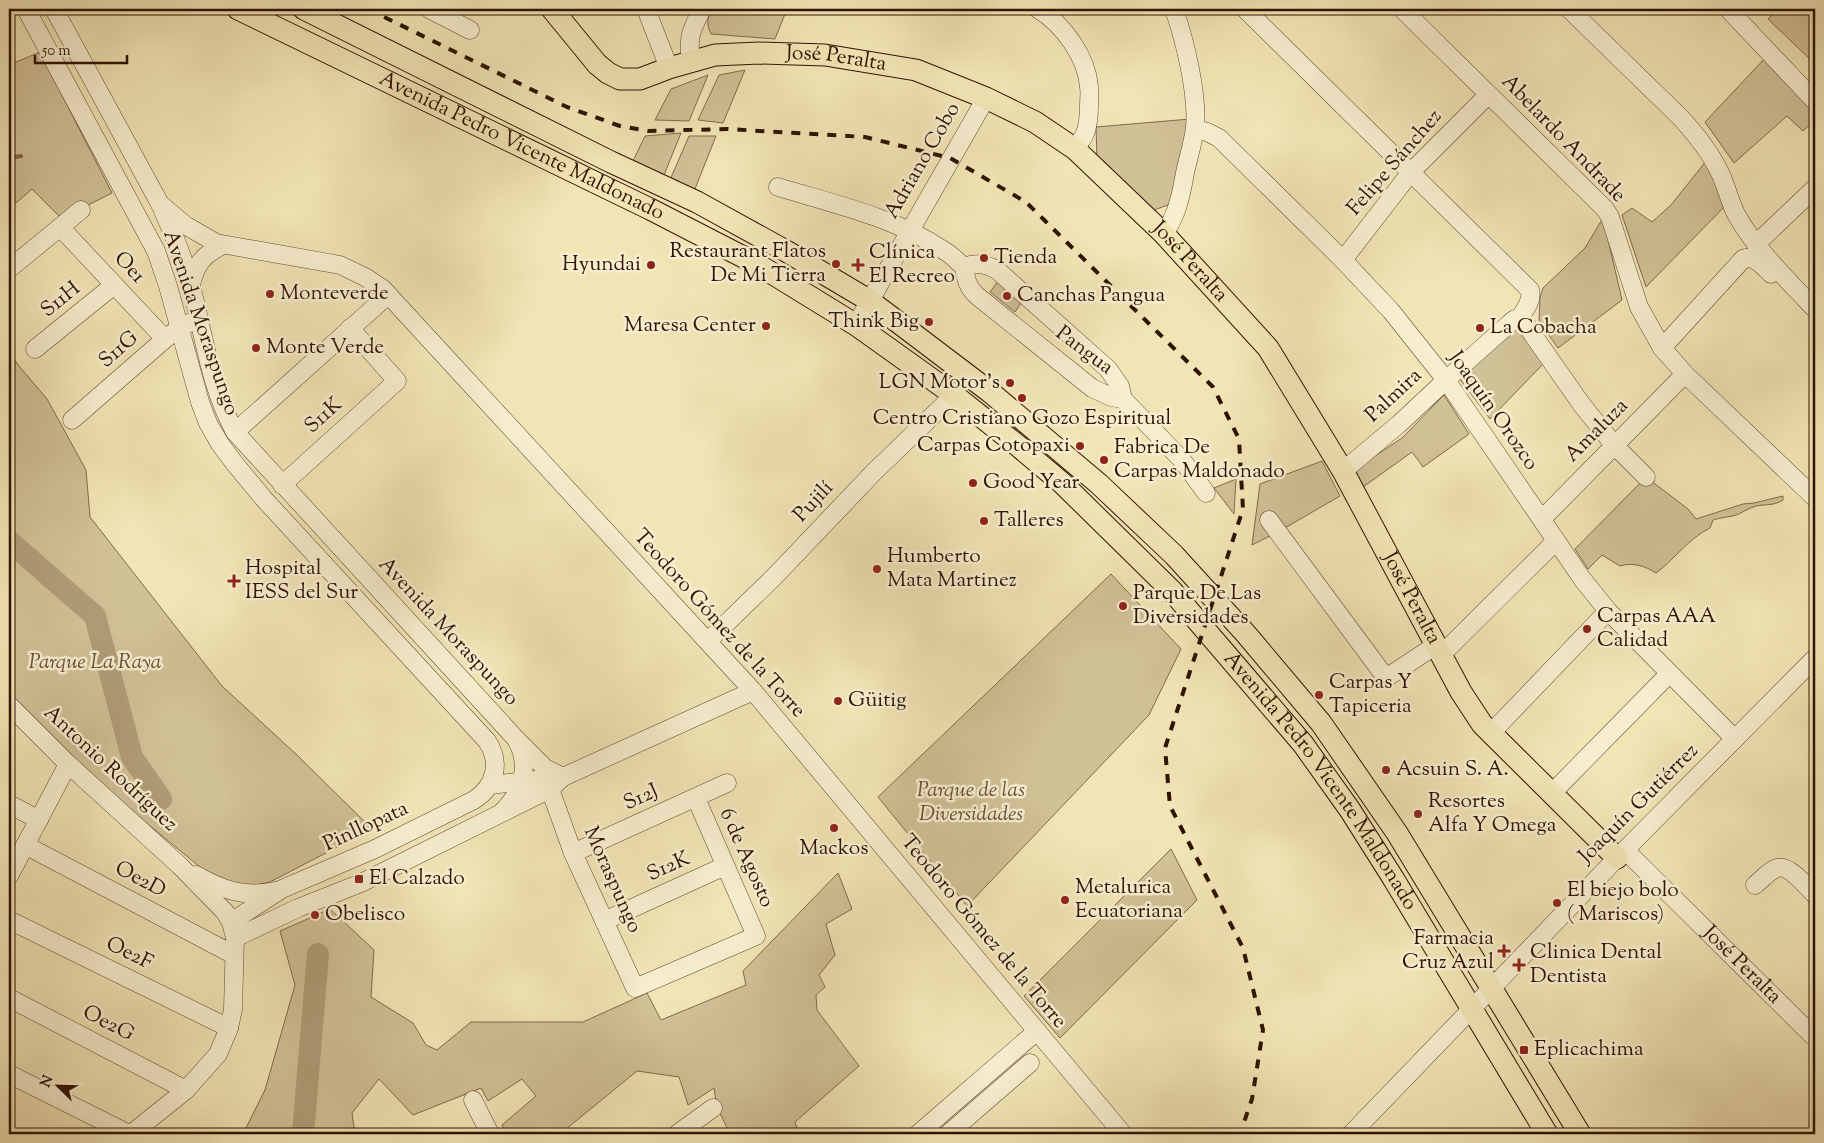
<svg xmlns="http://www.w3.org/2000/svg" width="1824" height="1143" font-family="'Sorts Mill Goudy',serif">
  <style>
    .green { fill: #d1c197; stroke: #806a4d }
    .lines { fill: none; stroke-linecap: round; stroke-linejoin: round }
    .stream { stroke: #7c6549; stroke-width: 4 }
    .river { stroke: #b09d78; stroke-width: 22 }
    .minor-casing { stroke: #604730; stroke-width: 19 }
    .major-casing { stroke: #2f1203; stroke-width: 23 }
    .minor { stroke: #f7eecf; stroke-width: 18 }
    .major { stroke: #f2e5b5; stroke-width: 21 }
    .rail { stroke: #2f1203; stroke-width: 4; stroke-dasharray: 9 9; stroke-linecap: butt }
    .poi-dot { fill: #8f2418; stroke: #f7eecf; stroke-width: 2 }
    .labels { text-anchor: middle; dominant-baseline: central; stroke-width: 5; stroke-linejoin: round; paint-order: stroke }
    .street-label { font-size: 21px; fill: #2f1203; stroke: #f7eecf }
    .poi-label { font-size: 21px; fill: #2f1203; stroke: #f7eecf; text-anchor: start }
    .park-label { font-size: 21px; font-style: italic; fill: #684f37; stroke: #f7eecf }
  </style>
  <rect width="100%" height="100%" fill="#f2e5b5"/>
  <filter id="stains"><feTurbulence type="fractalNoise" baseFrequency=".004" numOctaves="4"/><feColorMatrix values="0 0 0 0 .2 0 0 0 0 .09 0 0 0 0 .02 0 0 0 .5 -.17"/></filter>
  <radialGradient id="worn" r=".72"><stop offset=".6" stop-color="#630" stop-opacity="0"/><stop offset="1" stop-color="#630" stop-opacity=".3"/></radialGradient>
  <g class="green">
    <path d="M713,9h74l-12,30 -64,-5c-5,-11 -4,-15 2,-25z"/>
    <path d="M1778,9h37v55l-47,-45z"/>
    <path d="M40,52l72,141 -28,14 -25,9 -27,-27 -23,20v-144z"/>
    <path d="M1767,56l48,50v14l-12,11 -16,-15 -53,47 -29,-41z"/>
    <path d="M745,70l-22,53 -25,-3 21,-45z"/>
    <path d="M708,75l-19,46 -34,-1 16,-31z"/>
    <path d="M1190,119l-15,74 -7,12 -14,5 -57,-50 -1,-33z"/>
    <path d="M681,133l-19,47 -29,-19 12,-25z"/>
    <path d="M689,136h27l-23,58 -24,-12z"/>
    <path d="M1707,160l19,45 -80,82 -24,-72 10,-7 20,14 19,-17z"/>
    <path d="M1603,218l19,82 -64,48 -19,-27 1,-23 3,-10 42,-40z"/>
    <path d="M999,280l24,20 -8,12 -25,-20z"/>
    <path d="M1518,327l26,36 -54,56 -31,-41z"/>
    <path d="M9,352l10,14 28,33 39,71 4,47 132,169 76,70 74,73 -102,53 -30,7 -29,-13 -139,-114 -63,-61z"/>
    <path d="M1444,395l25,39 -46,33 -11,-15 -49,35 -9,-17 48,-32z"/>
    <path d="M1322,461l18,35 -62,36 -26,13 8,-61z"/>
    <path d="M1646,477l42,32 8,10 47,-15 11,-1 29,-7v4c-9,6 -17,4 -27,6 -8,2 -15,8 -23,10 -7,1 -13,2 -20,4l-3,8c-21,10 -35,31 -54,45 -11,-7 -23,-11 -36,-7l-18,-11 -14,14 -13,-20z"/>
    <path d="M1236,479l-2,35 -20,-26z"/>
    <path d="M1111,574l70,75 -32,66 -182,191 -89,-109z"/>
    <path d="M1171,849l26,51 -137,138 -36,-42z"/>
    <path d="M838,873l14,36 -26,15 9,31 -16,20 6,12 -9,8 1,15 42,56 -64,56 4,12h-69l-13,-27 -3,-19 -26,17 -9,-28 -42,-6 -77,63h-53l-5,-9 34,-29 -14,-17 -34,22 -7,-13 -68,27 -34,-36 -27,34 3,21h-112l22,-44 30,-105 -15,-54 50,-22 44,41 -3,47 42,26 13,22 11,5 34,-28h112l64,-29 14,27 85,-35 -3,-14z"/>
  </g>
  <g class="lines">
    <path class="stream" d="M9,158l12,-2"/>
    <g class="river">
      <path d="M9,541l86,75 37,141 29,42"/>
      <path d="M303,1134l15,-180"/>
    </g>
    <defs>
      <g id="minor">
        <path d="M26,9l130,242 12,35 32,116 8,21 12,21 15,20 29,35 223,242c14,21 9,45 -13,59l-99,49 -93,40 -51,33"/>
        <path d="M54,9l106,195c12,27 24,54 31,82 13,49 19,101 44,146l281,307 29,29 18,9"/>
        <path d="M429,9l41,21"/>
        <path d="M646,9l23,59"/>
        <path d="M1038,9c25,15 49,48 51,78 1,6 0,13 0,19 0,10 -1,21 -5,30 -3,4 -6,9 -9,13"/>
        <path d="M1245,9l285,281c3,10 -5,20 -11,29h-4l-5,4 -64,57 -47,44 -56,47"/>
        <path d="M1402,9l203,200 5,8 29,90 23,41 23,26 130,124"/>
        <path d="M1569,9l112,109c16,18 30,35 40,57 6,13 9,27 15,39 18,33 53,68 79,95"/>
        <path d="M1728,9l87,92"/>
        <path d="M691,61c-4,-24 1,-32 11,-52"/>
        <path d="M1195,129l12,3 12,6 124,122 48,51 55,69 137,200 25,31 127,128"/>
        <path d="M778,187c56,17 116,30 165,63 8,4 14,11 21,17 2,12 3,19 12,28l116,93 19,9 12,2"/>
        <path d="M160,204l25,21 31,18 124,22 25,12 18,12 370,402 370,443"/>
        <path d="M60,227l105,112"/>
        <path d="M1164,234c13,-19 17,-38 21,-61 3,-14 8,-30 10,-45 3,-34 -10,-87 -21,-119"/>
        <path d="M1756,244l59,-56"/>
        <path d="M1343,260l68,-88 73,-73"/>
        <path d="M964,267c13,-5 21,-3 33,3l111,99 12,17 3,13 59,61 24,33"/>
        <path d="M9,269l72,-59"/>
        <path d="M191,285c5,-22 12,-30 32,-40"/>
        <path d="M1519,319l5,3 58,83 33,41 31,31"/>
        <path d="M856,325l130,-227"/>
        <path d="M1662,348l81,-89c11,-5 21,8 28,15"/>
        <path d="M35,349l79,-64"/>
        <path d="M72,420l93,-81 14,-11 10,-5"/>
        <path d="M235,432l153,-137"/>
        <path d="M282,485l115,-104 -47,-53"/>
        <path d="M1542,519l143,-145"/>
        <path d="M1269,520l117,158 50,-33"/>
        <path d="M708,641l67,-65 99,-104 80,-77"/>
        <path d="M1441,655l115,-114"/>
        <path d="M9,705l59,59 112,102 45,46 6,10 4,16 -2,71 -4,19 -11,26 -32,36 -55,44"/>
        <path d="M1491,733l117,-122"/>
        <path d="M490,785l73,-8"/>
        <path d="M550,789l23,64 62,135 121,-52 -60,-138"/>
        <path d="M1552,793l117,-119"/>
        <path d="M9,804l30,16"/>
        <path d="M503,811c19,-19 28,-45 14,-70"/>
        <path d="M25,845l209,110"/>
        <path id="s1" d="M1625,850l190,188"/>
        <path d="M573,853l154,-70"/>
        <path d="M196,875c26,15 49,23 79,16"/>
        <path d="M9,876l59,-112"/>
        <path d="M1755,885c6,-5 15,-15 22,-17 12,-4 30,19 38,27"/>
        <path d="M9,920l220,108"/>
        <path d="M604,921l121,-55"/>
        <path d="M235,938l63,-30 63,-25 189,-94 13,-12 190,-86"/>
        <path d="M9,998l177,92"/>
        <path d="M9,1074l120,60"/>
        <path d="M473,1100l17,34"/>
        <path d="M677,1134l36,-26"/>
        <path d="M918,1134l119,-103"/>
        <path d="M948,1134l82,-71"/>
        <path d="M1351,1134l266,-276 198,-200"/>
      </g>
      <g id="major">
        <path id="s2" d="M238,9l412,200 107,55 99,61 98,70 63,50 45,38 110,108 131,153 47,66 43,68 154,256"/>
        <path d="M304,9l307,153 86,40 89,49 84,50 120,91 109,92 75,71 72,79 75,89 76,110 183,301"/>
        <path id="s3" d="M552,9l45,55 11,9 12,6h20l29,-11 46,-13 44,-2 66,2 91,15 70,28 49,24 40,27 89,85 104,114 75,123 118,221 21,32 9,9 126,125"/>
      </g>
    </defs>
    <use href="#minor" class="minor-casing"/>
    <use href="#major" class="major-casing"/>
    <use href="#minor" class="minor"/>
    <use href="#major" class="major"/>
    <path class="rail" d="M368,9l199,98 53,19 28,5 79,-2 138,8 85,21 76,44 187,185 26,52 4,70 -78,239 5,58 73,142 20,82 -11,69 -12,35"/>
  </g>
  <g class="poi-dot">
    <circle cx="984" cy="258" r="5"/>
    <circle cx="836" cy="264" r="5"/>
    <circle cx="651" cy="265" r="5"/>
    <path d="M855.5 257.5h5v5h5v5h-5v5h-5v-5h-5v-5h5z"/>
    <circle cx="270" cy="294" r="5"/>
    <circle cx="1007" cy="296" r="5"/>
    <circle cx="929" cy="322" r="5"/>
    <circle cx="766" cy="326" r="5"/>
    <circle cx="1480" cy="328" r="5"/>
    <circle cx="256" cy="348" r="5"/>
    <circle cx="1010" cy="383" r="5"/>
    <circle cx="1022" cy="398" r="5"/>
    <circle cx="1080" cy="446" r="5"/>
    <circle cx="1104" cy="460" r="5"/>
    <circle cx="973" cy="483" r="5"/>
    <circle cx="984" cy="521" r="5"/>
    <circle cx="877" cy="569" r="5"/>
    <path d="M231.5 573.5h5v5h5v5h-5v5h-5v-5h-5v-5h5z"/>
    <circle cx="1123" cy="606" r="5"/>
    <circle cx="1587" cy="629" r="5"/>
    <circle cx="1319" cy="695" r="5"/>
    <circle cx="838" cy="701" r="5"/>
    <circle cx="1386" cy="770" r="5"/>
    <circle cx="1418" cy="814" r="5"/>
    <circle cx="834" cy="828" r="5"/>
    <rect x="354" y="874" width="10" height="10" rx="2.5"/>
    <circle cx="1065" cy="900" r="5"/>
    <circle cx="1557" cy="903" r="5"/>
    <circle cx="315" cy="915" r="5"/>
    <path d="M1501.5 943.5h5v5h5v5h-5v5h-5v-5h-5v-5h5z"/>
    <path d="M1516.5 957.5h5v5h5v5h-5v5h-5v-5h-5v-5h5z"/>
    <rect x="1519" y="1045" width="10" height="10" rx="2.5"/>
  </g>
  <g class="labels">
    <g class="street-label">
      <text stroke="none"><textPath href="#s3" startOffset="319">José Peralta</textPath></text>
      <text transform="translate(1563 139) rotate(46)">Abelardo Andrade</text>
      <text stroke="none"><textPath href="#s2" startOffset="315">Avenida Pedro Vicente Maldonado</textPath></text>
      <text transform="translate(923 161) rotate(-60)">Adriano Cobo</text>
      <text transform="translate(1395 163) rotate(-49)">Felipe Sánchez</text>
      <text stroke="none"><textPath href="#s3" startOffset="739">José Peralta</textPath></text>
      <text transform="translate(129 268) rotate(47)">Oe1</text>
      <text transform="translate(61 300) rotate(-39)">S11H</text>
      <text transform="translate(200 323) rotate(71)">Avenida Moraspungo</text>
      <text transform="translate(119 350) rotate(-41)">S11G</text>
      <text transform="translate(1084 351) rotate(37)">Pangua</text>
      <text transform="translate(1394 396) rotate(-43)">Palmira</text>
      <text transform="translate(1493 411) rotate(55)">Joaquín Orozco</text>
      <text transform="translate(324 416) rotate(-42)">S11K</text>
      <text transform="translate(1597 431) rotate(-45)">Amaluza</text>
      <text transform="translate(814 502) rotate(-47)">Pujilí</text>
      <text stroke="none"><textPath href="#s3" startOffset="1144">José Peralta</textPath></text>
      <text transform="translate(719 624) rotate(48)">Teodoro Gómez de la Torre</text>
      <text transform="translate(448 632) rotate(47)">Avenida Moraspungo</text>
      <text transform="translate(110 769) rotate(43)">Antonio Rodríguez</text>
      <text stroke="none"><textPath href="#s2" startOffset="1350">Avenida Pedro Vicente Maldonado</textPath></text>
      <text transform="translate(641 798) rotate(-24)">S12J</text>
      <text transform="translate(1639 804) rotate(-45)">Joaquín Gutiérrez</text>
      <text transform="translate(366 827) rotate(-25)">Pinllopata</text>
      <text transform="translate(746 858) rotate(66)">6 de Agosto</text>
      <text transform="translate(669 867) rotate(-24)">S12K</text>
      <text transform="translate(140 880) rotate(28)">Oe2D</text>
      <text transform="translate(612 880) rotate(66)">Moraspungo</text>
      <text transform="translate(983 932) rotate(50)">Teodoro Gómez de la Torre</text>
      <text transform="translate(129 954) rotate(26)">Oe2F</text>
      <text stroke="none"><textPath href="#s1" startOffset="164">José Peralta</textPath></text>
      <text transform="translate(108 1024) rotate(27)">Oe2G</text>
    </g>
    <g class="poi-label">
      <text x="826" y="252" text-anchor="end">Restaurant Flatos<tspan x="826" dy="24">De Mi Tierra</tspan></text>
      <text x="869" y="253">Clínica<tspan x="869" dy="24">El Recreo</tspan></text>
      <text x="994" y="258">Tienda</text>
      <text x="641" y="265" text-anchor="end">Hyundai</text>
      <text x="280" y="294">Monteverde</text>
      <text x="1017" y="296">Canchas Pangua</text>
      <text x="919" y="322" text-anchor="end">Think Big</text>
      <text x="756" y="326" text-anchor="end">Maresa Center</text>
      <text x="1490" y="328">La Cobacha</text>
      <text x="266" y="348">Monte Verde</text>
      <text x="1000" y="383" text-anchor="end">LGN Motor's</text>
      <text x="1022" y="419" text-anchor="middle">Centro Cristiano Gozo Espiritual</text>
      <text x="1070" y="446" text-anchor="end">Carpas Cotopaxi</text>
      <text x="1114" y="448">Fabrica De<tspan x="1114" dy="24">Carpas Maldonado</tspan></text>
      <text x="983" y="483">Good Year</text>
      <text x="994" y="521">Talleres</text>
      <text x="887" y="557">Humberto<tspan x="887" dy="24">Mata Martinez</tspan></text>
      <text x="245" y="569">Hospital<tspan x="245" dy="24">IESS del Sur</tspan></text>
      <text x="1133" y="594">Parque De Las<tspan x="1133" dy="24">Diversidades</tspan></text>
      <text x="1597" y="617">Carpas AAA<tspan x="1597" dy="24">Calidad</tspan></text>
      <text x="1329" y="683">Carpas Y<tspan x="1329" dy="24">Tapiceria</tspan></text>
      <text x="848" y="701">Güitig</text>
      <text x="1396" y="770">Acsuin S. A.</text>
      <text x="1428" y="802">Resortes<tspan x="1428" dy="24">Alfa Y Omega</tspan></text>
      <text x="834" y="849" text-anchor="middle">Mackos</text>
      <text x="369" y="879">El Calzado</text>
      <text x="1075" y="888">Metalurica<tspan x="1075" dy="24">Ecuatoriana</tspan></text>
      <text x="1567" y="891">El biejo bolo<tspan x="1567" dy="24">( Mariscos)</tspan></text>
      <text x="325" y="915">Obelisco</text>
      <text x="1494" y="939" text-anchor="end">Farmacia<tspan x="1494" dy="24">Cruz Azul</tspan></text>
      <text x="1530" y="953">Clinica Dental<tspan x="1530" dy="24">Dentista</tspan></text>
      <text x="1534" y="1050">Eplicachima</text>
    </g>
    <g class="park-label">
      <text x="95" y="663">Parque La Raya</text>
      <text x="971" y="791">Parque de las<tspan x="971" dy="24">Diversidades</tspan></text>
    </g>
  </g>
  <rect width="1824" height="1143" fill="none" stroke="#f2e5b5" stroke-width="30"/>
  <rect x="10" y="10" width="1804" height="1123" fill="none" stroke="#2f1203" stroke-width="2.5"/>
  <rect x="15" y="15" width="1794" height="1113" fill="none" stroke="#2f1203"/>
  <g transform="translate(58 1086) rotate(293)" stroke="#f7eecf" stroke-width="4" paint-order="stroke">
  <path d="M0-4L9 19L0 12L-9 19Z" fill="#2f1203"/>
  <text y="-8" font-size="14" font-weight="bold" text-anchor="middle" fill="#2f1203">N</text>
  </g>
  <path d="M35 55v8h92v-8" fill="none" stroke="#2f1203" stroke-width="2.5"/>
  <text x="42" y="55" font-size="15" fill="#2f1203" stroke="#f7eecf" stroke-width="4" paint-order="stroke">50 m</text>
  <rect width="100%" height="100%" filter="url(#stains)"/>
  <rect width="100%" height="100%" fill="url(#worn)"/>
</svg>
